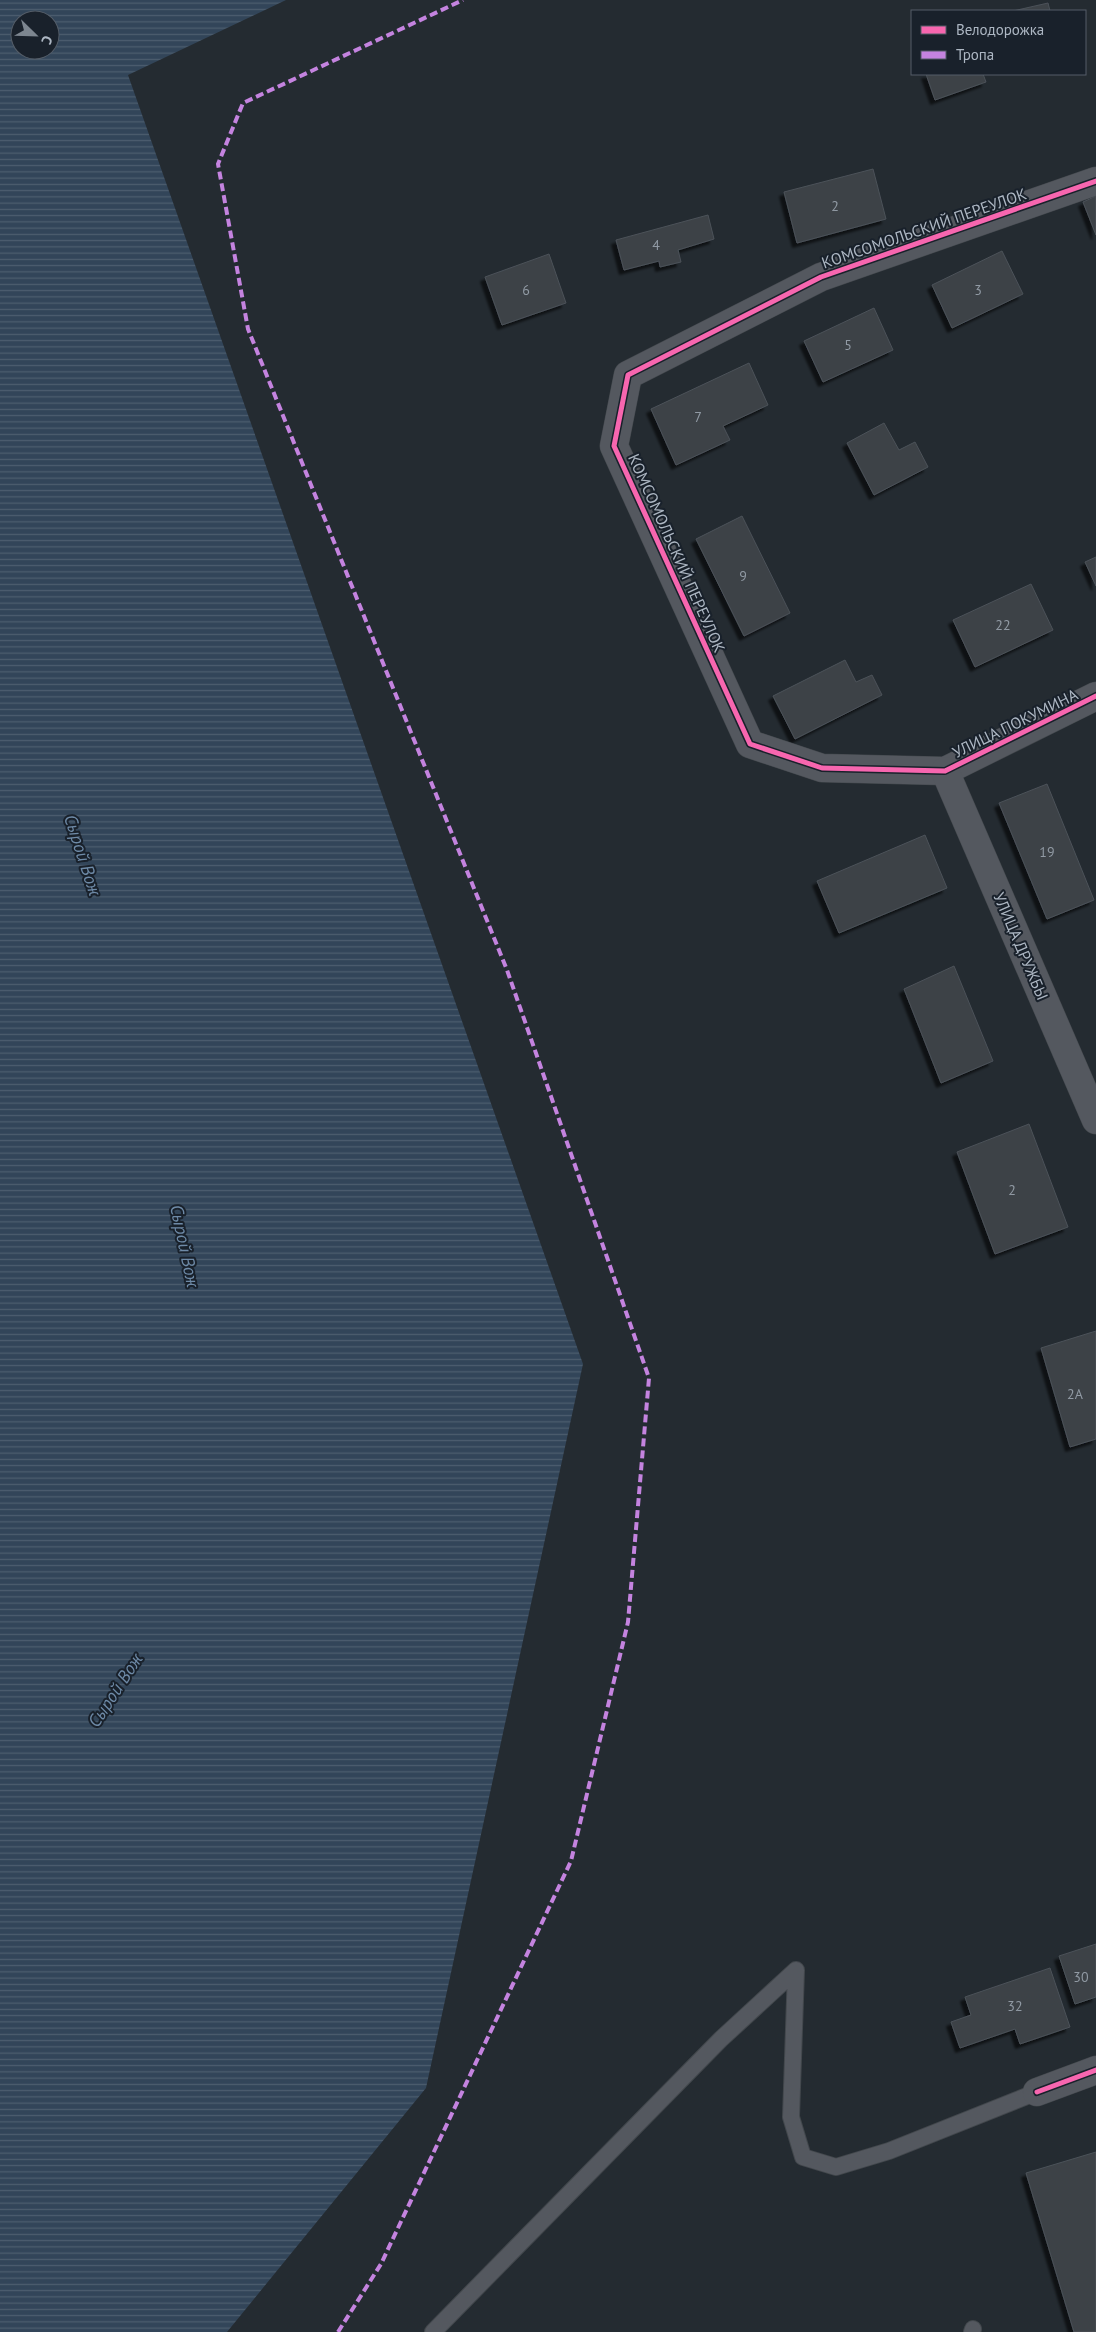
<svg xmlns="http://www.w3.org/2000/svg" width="1096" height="2332" font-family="'PT Sans',sans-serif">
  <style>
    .water { fill: url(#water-rules); fill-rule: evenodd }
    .building { fill: #3c4247; stroke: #4c5259; filter: url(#shadow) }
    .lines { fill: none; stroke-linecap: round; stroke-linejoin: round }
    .lane-casing { stroke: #42474c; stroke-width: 18 }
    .street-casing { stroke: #42474c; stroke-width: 29 }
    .lane { stroke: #54585f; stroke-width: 16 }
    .street { stroke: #54585f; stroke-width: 28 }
    .quiet { stroke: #c483df; stroke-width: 4; stroke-dasharray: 8 4; stroke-linecap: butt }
    .cycleway-casing { stroke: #19212b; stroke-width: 8 }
    .cycleway { stroke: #f766af; stroke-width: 5 }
    .labels { text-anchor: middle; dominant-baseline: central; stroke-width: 4; stroke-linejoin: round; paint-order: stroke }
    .number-label { font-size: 14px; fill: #919aa4 }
    .street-label { font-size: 16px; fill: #adb7c3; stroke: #19212b }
    .water-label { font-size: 18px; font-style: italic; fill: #6e8aa7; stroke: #19212b }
  </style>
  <defs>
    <pattern id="water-rules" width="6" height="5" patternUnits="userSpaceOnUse" patternTransform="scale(1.25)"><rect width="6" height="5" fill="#324559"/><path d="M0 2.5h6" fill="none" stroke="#4d5e6f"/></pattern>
    <filter id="shadow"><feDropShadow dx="-4.5" dy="4.5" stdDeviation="1" flood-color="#0009"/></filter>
  </defs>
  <rect width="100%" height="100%" fill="#242b31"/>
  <path class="water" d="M0,0h286l-158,75 455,1289 -157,724 -199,244h-227zM20,20h30v30h-30z"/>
  <g class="building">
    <path d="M1048,3l2,8h-37z"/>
    <path d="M926,74h57l3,8 -51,18z"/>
    <path d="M873,169l13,50 -89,24 -13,-51z"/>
    <path d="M1096,196v39l-13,-33z"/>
    <path d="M708,215l6,24 -36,11 3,12 -21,5 -1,-6 -35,9 -8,-30z"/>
    <path d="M1002,251l21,43 -71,34 -20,-43z"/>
    <path d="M549,254l17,49 -64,22 -17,-48z"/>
    <path d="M874,308l19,42 -70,32 -19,-41z"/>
    <path d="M749,363l19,42 -45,21 7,14 -54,25 -25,-56z"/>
    <path d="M884,423l15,27 16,-8 13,25 -54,28 -27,-52z"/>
    <path d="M742,516l48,97 -46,23 -48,-97z"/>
    <path d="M1096,557v29l-11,-24z"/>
    <path d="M1031,584l22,46 -78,37 -22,-47z"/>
    <path d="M845,660l11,22 16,-7 10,20 -87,44 -22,-43z"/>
    <path d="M1047,784l47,116 -47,19 -48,-116z"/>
    <path d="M925,835l22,53 -108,45 -22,-52z"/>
    <path d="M954,966l39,95 -52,22 -37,-94z"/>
    <path d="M1029,1124l39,103 -73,27 -38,-102z"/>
    <path d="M1096,1331v108l-26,8 -29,-99z"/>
    <path d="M1096,1944v53l-21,7 -16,-48z"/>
    <path d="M1050,1968l20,59 -50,17 -5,-15 -55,19 -9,-26 20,-7 -6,-18z"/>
    <path d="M1096,2152v180h-22l-48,-159z"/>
  </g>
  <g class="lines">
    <defs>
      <g id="lane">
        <path d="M433,2332l288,-293 75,-69 -5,147 12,40 33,10 53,-16 148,-59"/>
        <path d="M972,2332l1,-3"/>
      </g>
      <g id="street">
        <path d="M1096,181l-275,96 -193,98 -14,71 136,298 72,24 123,3 151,-75"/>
        <path d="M945,771l151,349"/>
        <path d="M1037,2092l59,-22"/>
      </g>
    </defs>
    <use href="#lane" class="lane-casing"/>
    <use href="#street" class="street-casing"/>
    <use href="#lane" class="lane"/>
    <use href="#street" class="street"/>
    <path class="quiet" d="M338,2332l43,-68 190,-403 57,-239 21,-244 -142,-408 -259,-641 -30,-165 25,-61 220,-103"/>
    <defs>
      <g id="cycleway">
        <path d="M1096,181l-275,96 -193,98 -14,71 136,298 72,24 123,3 151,-75"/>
        <path d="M1037,2092l59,-22"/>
      </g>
    </defs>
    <use href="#cycleway" class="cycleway-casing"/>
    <use href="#cycleway" class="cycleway"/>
  </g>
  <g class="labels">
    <g class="number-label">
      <text x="835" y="206">2</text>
      <text x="656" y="245">4</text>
      <text x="526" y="290">6</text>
      <text x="978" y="290">3</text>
      <text x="848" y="345">5</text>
      <text x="698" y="417">7</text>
      <text x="743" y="576">9</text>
      <text x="1003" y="625">22</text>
      <text x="1047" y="852">19</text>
      <text x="1012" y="1190">2</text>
      <text x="1075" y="1394">2А</text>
      <text x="1081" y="1977">30</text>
      <text x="1015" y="2006">32</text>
    </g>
    <g class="street-label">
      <text transform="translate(924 228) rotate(-19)">КОМСОМОЛЬСКИЙ ПЕРЕУЛОК</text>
      <text transform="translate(677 553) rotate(66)">КОМСОМОЛЬСКИЙ ПЕРЕУЛОК</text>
      <text transform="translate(1015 723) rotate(-26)">УЛИЦА ПОКУМИНА</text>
      <text transform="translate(1021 946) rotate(67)">УЛИЦА ДРУЖБЫ</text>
    </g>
    <g class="water-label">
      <text transform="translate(83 855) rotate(72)">Сырой Вож</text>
      <text transform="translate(185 1246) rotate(78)">Сырой Вож</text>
      <text transform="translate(115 1690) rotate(-57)">Сырой Вож</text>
    </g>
  </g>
  <rect x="911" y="10" width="175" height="65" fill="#19212b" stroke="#545d68"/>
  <rect x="921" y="26" width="25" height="8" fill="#f766af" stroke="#545d68"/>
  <text x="956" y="35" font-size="15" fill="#adb7c3">Велодорожка</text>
  <rect x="921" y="51" width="25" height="8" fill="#c483df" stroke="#545d68"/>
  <text x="956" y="60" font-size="15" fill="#adb7c3">Тропа</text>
  <g transform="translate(35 35) rotate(113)"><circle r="24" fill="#19212b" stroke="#545d68"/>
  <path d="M0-4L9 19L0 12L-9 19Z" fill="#7d8690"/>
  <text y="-8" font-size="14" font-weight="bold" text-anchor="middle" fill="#adb7c3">С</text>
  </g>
</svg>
